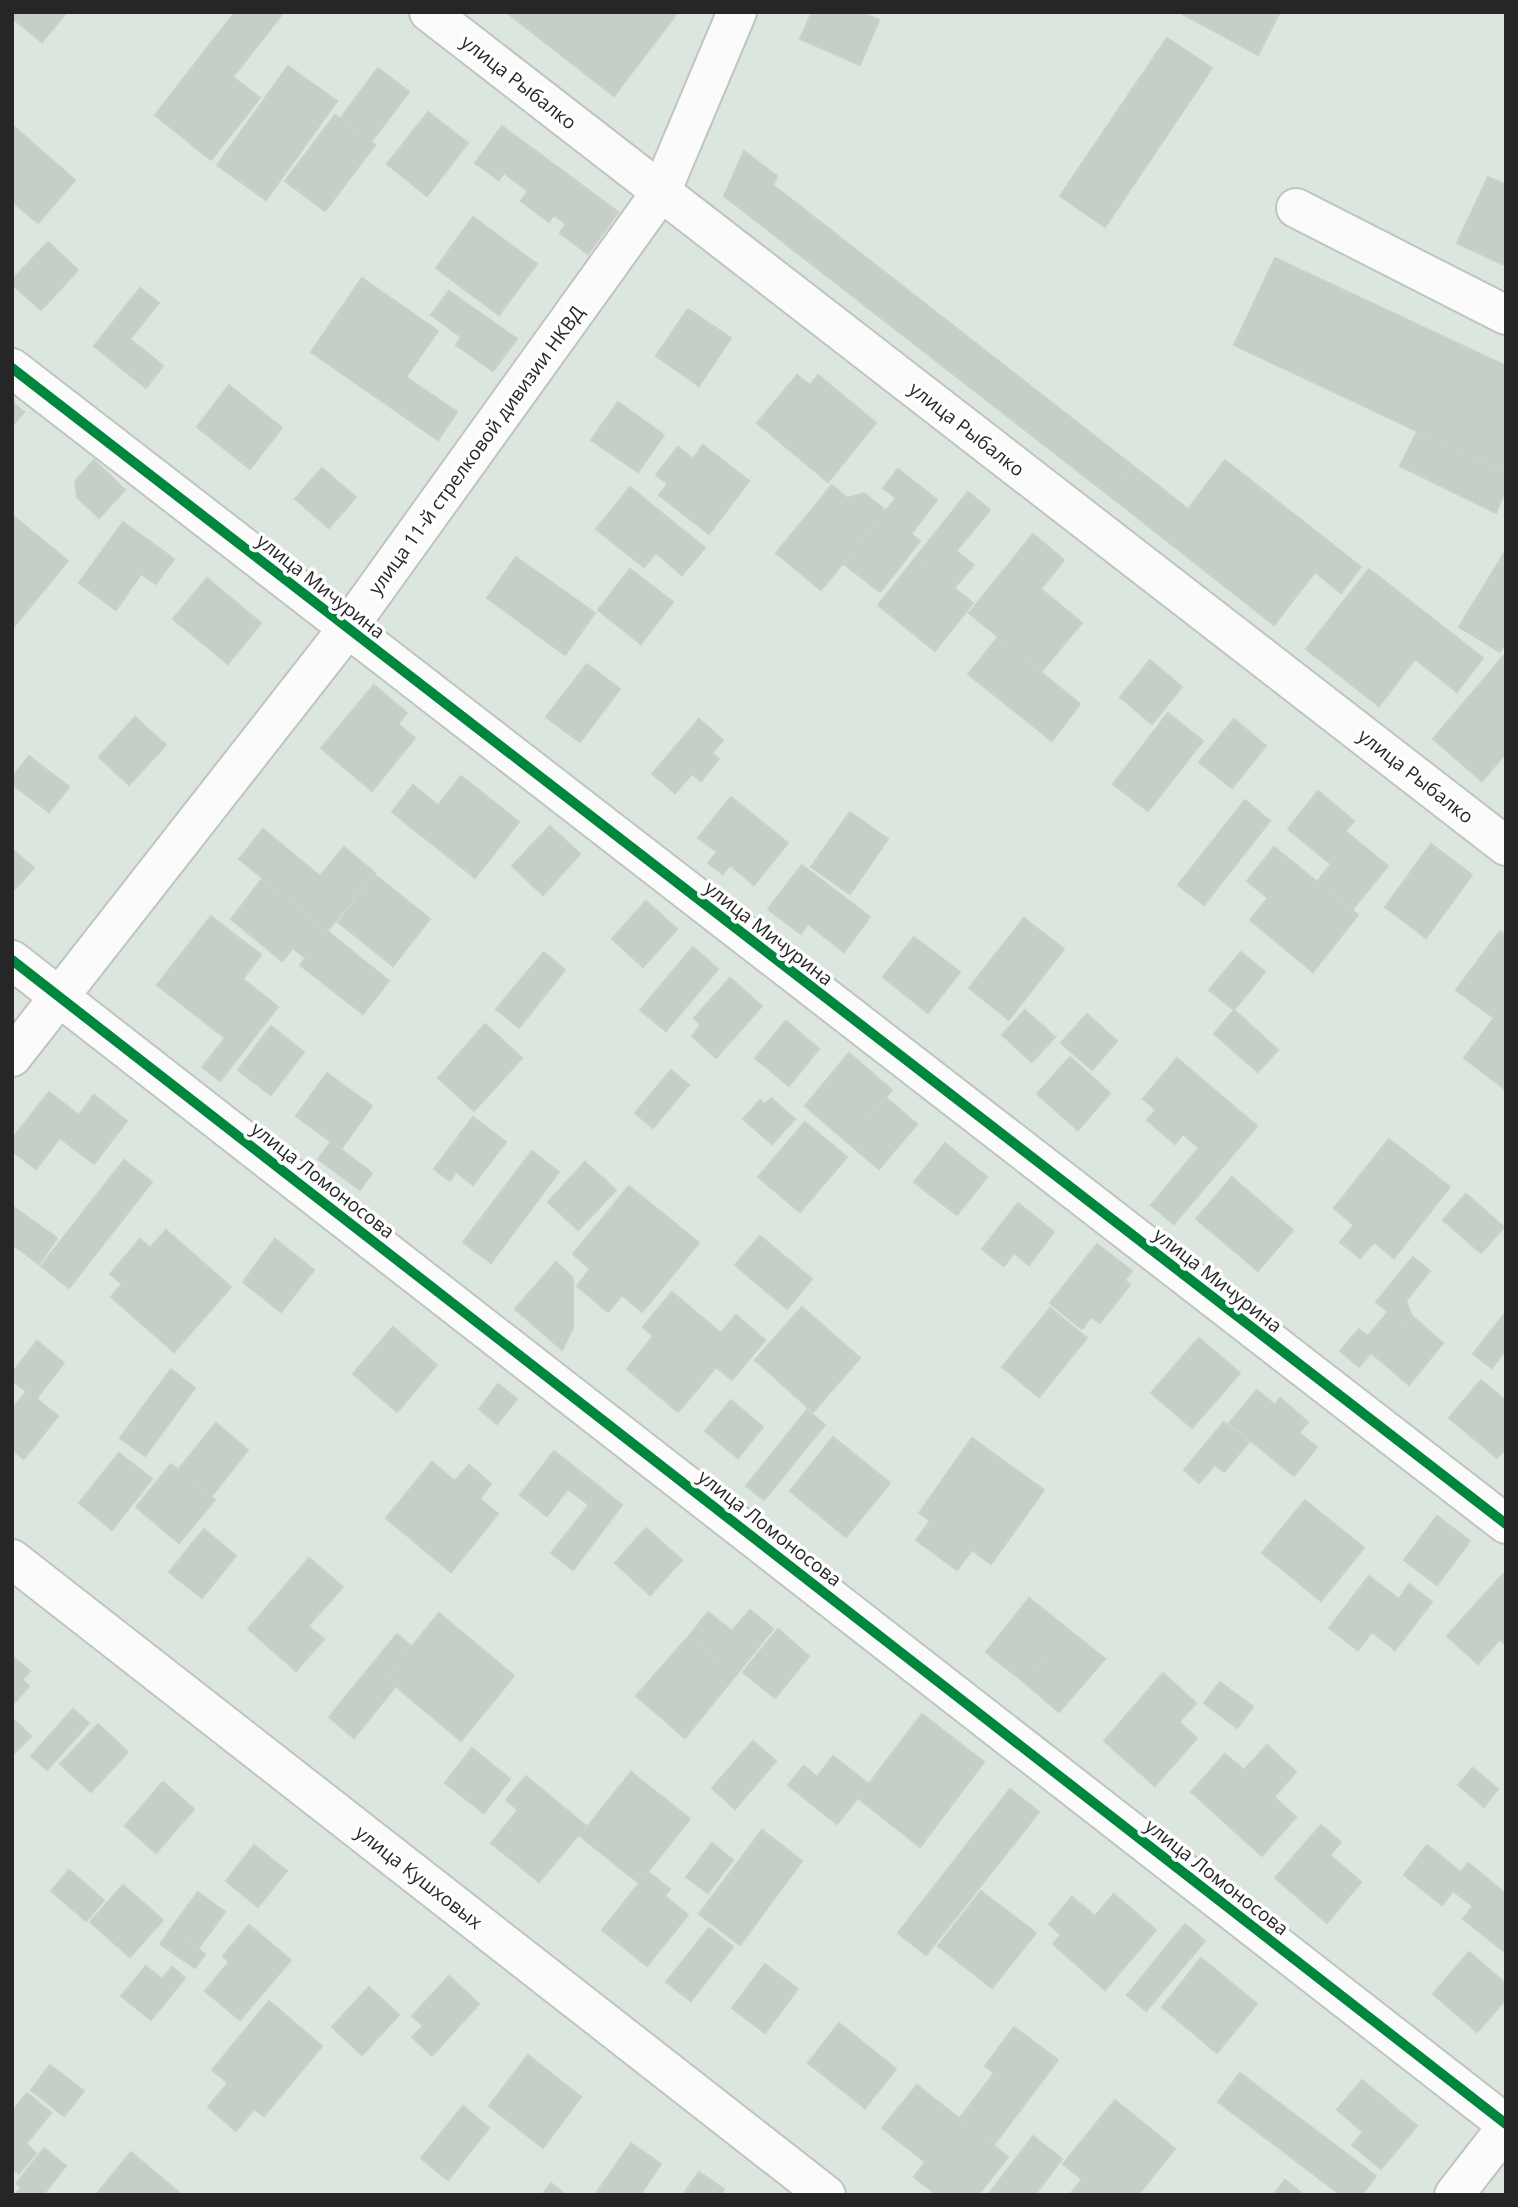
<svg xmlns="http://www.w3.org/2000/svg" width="1518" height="2207" font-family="'Open Sans',sans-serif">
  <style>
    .building { fill: #c6cec8; stroke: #c7d0ca; stroke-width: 2 }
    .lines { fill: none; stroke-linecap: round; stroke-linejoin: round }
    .minor-casing { stroke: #c1c3c1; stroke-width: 42 }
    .minor { stroke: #fafbfa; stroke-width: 38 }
    .cycleway-casing { stroke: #fff; stroke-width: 15 }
    .cycleway { stroke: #00873e; stroke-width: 10 }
    .labels { text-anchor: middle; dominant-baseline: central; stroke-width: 7; stroke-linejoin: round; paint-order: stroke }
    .street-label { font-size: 19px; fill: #262626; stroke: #fff }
  </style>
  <rect width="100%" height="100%" fill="#dbe6de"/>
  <g class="building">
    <path d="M12,12h55l-25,30 -30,-24z"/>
    <path d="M235,12h49l-51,65 27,21 -49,62 -56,-45z"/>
    <path d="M506,12h172l-64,84z"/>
    <path d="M812,12h48l19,8 -19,45 -60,-26z"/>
    <path d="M1179,12h101l-22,43z"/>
    <path d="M1167,38l45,30 -107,159 -45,-31z"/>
    <path d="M288,66l49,35 -71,99 -49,-35z"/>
    <path d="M378,68l31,24 -38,50 -31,-23z"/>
    <path d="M428,112l40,31 -41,53 -40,-32z"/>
    <path d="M335,115l40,30 -50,66 -40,-30z"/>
    <path d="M12,125l63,55 -37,43 -26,-22z"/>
    <path d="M502,126l116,86 -30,42 -28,-21 6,-9 -12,-9 -5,7 -28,-21 7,-10 -24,-18 -5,7 -24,-17z"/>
    <path d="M744,151l33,25 -4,9 360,281 -23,30 -386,-300z"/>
    <path d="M1488,177l18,8v81l-49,-23z"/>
    <path d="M473,217l64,47 -38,51 -63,-47z"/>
    <path d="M48,242l30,28 -37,40 -29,-26v-4z"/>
    <path d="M1275,258l231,108v107l-272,-128z"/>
    <path d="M362,278l76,53 -32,46 51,35 -19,28 -127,-88z"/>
    <path d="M140,288l19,15 -29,36 33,27 -17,22 -52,-42z"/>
    <path d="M449,291l68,48 -24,32 -37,-26 5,-8 -30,-22z"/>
    <path d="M688,309l43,29 -32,48 -43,-30z"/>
    <path d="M797,375l13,10 8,-10 58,48 -48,59 -71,-59z"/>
    <path d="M229,385l53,43 -32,41 -53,-42z"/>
    <path d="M12,402l12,10 -12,14z"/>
    <path d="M618,402l46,33 -26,37 -47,-32z"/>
    <path d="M1417,432l89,41v16l-10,24 -96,-47z"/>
    <path d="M703,445l46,36 -40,53 -50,-39 9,-11 -12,-9 22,-28 15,12z"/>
    <path d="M94,460l31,30 -26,28 -22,-21 -2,-16z"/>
    <path d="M1225,460l136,107 -20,26 -26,-21 -41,53 -164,-129 23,-30 55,43z"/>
    <path d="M322,468l34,29 -27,31 -34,-29z"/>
    <path d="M898,469l39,31 -26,34 9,7 -40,51 -36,-28 52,-66 -13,-10z"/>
    <path d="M832,485l15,13 17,-5 22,18 -65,79 -45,-37z"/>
    <path d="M630,487l75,61 -23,27 -26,-22 -12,14 -48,-38z"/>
    <path d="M968,492l22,18 -34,41 18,14 -20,23 -38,-31z"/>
    <path d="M12,515l56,46 -56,68z"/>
    <path d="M123,522l51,37 -18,25 -15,-10 -25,36 -37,-27z"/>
    <path d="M1033,534l31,26 -23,29 41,34 -41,49 -72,-59z"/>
    <path d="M1506,550v93l-6,9 -41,-25z"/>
    <path d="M516,557l79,56 -30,42 -78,-57z"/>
    <path d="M916,557l57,46 -38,48 -57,-46z"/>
    <path d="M630,569l43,33 -32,42 -43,-34z"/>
    <path d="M1369,569l114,89 -26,34 -42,-33 -36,47 -73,-57z"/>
    <path d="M207,578l54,45 -33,41 -55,-45z"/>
    <path d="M998,637l82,67 -28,37 -84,-67z"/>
    <path d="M1506,653v100l-24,28 -49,-42z"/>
    <path d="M1150,660l32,27 -30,37 -32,-27z"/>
    <path d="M587,664l33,25 -40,53 -34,-25z"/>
    <path d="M374,685l33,28 -9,11 17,14 -43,53 -51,-43z"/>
    <path d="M1168,713l35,28 -55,70 -35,-27z"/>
    <path d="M135,717l31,28 -37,40 -30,-28z"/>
    <path d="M699,719l24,21 -11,13 7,6 -18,22 -9,-7 -17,19 -23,-19z"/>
    <path d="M1234,719l32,27 -34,42 -33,-26z"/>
    <path d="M29,756l40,31 -20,25 -37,-28v-6z"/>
    <path d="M461,776l58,46 -44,56 -83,-66 21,-27 25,20z"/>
    <path d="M1318,791l36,30 -9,10 43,35 -36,44 -35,-28 14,-18 -43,-35z"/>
    <path d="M731,797l57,46 -34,42 -24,-20 -7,9 -15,-11 9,-11 -19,-14z"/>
    <path d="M1245,800l25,21 -66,84 -26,-20z"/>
    <path d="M850,812l38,27 -38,55 -39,-27z"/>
    <path d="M550,826l30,28 -37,41 -31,-29z"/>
    <path d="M263,829l57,47 24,-29 31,26 -48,58 -88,-72z"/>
    <path d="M1431,844l41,31 -46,63 -41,-31z"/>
    <path d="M1274,847l84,68 -45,57 -63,-52 18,-22 -21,-17z"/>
    <path d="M12,849l22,19 -22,24z"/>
    <path d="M802,865l68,52 -26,35 -36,-28 -7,10 -33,-25z"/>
    <path d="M375,875l55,44 -37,47 -55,-44z"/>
    <path d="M262,879l65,52 -22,27 -12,-10 -11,13 -51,-42z"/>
    <path d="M646,901l31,28 -34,38 -31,-28z"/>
    <path d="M211,916l50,39 -18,24 35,28 -58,74 -18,-14 23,-29 -68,-53z"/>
    <path d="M1024,918l40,31 -55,71 -40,-32z"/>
    <path d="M327,931l62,50 -26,33 -63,-49z"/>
    <path d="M1500,931l6,4v155l-42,-32 30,-40 -38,-28z"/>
    <path d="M914,937l46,35 -32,41 -45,-36z"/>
    <path d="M693,947l25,22 -52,62 -26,-21z"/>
    <path d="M544,952l21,18 -46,58 -23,-19z"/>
    <path d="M1241,952l24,20 -31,38 -25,-20z"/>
    <path d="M730,978l32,28 -46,52 -24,-22 9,-11 -7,-7z"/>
    <path d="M1025,1010l30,27 -23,25 -30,-27z"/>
    <path d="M1234,1010l44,40 -20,22 -44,-38z"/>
    <path d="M1087,1014l30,27 -25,29 -31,-27z"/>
    <path d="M786,1021l33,28 -30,37 -34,-28z"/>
    <path d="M485,1024l37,34 -48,53 -36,-33z"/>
    <path d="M271,1026l33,26 -33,43 -33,-25z"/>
    <path d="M849,1053l43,37 -45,52 -42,-36z"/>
    <path d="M1070,1057l40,36 -32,37 -41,-36z"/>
    <path d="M1177,1058l80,68 -83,98 -23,-19 48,-57 -16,-14 -8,10 -28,-24 9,-10 -13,-11z"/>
    <path d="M671,1070l18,15 -36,43 -18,-15z"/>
    <path d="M327,1073l45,33 -31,43 -45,-33z"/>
    <path d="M49,1092l30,23 15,-20 33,26 -33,43 -34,-26 -24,31 -24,-18v-12z"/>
    <path d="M885,1097l32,27 -38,45 -32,-27z"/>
    <path d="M771,1098l24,21 -23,25 -29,-25 17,-19 5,4z"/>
    <path d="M473,1117l33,25 -33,43 -17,-13 -6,9 -16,-12z"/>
    <path d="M805,1122l42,35 -47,55 -42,-35z"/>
    <path d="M1389,1139l61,48 -56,71 -20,-16 -14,16 -20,-16 14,-17 -20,-17z"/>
    <path d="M331,1142l41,31 -12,17 -42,-31z"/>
    <path d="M945,1143l42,34 -30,38 -43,-33z"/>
    <path d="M532,1151l27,21 -68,91 -28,-21z"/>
    <path d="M124,1160l28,22 -83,106 -28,-22z"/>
    <path d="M585,1162l31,28 -38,40 -30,-28z"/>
    <path d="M1232,1177l61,53 -35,41 -62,-52z"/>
    <path d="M629,1186l70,57 -57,69 -20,-17 -14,17 -31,-26 13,-17 -17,-15z"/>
    <path d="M1466,1194l38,33 -23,26 -38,-33z"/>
    <path d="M1018,1203l36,29 -25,33 -15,-12 -10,13 -22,-17z"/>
    <path d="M12,1206l45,32 -18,26 -27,-20z"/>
    <path d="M166,1230l65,57 -57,65 -63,-55 11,-13 -12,-10 30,-35 10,9z"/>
    <path d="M760,1236l52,43 -25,30 -52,-44z"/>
    <path d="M275,1239l39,31 -33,42 -38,-30z"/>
    <path d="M1097,1244l35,27 -7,9 5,5 -30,38 -9,-6 -9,12 -32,-26z"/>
    <path d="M1413,1257l17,14 -24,30 6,15 -35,42 -6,-5 -12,14 -19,-16 19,-22 9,7 20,-24 -12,-10z"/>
    <path d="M556,1262l17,16v50l-11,22 -47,-41z"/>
    <path d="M672,1292l49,41 15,-18 29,25 -33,40 -16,-13 -38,45 -51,-43 26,-33 -10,-9z"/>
    <path d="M802,1307l58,51 -47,54 -58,-52z"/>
    <path d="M1050,1308l37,30 -48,59 -37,-30z"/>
    <path d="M1506,1312v38l-14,18 -19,-14z"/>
    <path d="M1412,1316l31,27 -34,42 -32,-27z"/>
    <path d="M393,1327l44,38 -40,47 -44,-38z"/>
    <path d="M1199,1338l41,35 -48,55 -41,-35z"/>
    <path d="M37,1341l27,22 -28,36 -24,-19v-7z"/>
    <path d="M171,1369l24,19 -50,68 -25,-18z"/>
    <path d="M1481,1380l25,21v47l-9,10 -48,-40z"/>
    <path d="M498,1384l19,15 -20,25 -18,-15z"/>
    <path d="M1257,1390l18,15 5,-7 28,24 -9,11 18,14 -23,29 -65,-53z"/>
    <path d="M27,1391l31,25 -34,43 -12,-10v-40z"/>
    <path d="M731,1400l32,27 -25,31 -33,-27z"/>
    <path d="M807,1410l18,15 -61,75 -18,-14z"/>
    <path d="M1224,1422l25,20 -25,30 -9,-7 -16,18 -15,-13z"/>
    <path d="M216,1423l32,27 -37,47 -33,-27z"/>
    <path d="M833,1437l57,46 -44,54 -56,-46z"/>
    <path d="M972,1438l72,52 -53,74 -19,-14 -15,20 -41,-30 14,-19 -11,-8z"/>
    <path d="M554,1451l48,38 -13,16 -21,-16 -21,27 -27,-21z"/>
    <path d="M119,1453l33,26 -40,51 -33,-27z"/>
    <path d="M432,1462l23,19 14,-16 22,19 -11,15 18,15 -47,58 -65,-54z"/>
    <path d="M171,1464l44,36 -36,43 -43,-36z"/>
    <path d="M602,1489l20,16 -49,65 -22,-17z"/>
    <path d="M1305,1500l59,48 -43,53 -59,-48z"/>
    <path d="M1437,1516l33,25 -33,44 -33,-25z"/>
    <path d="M646,1528l36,32 -32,35 -35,-32z"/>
    <path d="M204,1529l32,27 -34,42 -33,-26z"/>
    <path d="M309,1558l34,29 -35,39 16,13 -28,32 -48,-42z"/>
    <path d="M1504,1573l2,72 -6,-6 -22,25 -31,-28z"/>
    <path d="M1369,1576l30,23 10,-15 23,18 -37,48 -23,-18 -14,18 -29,-22z"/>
    <path d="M1029,1598l39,31 -43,54 -39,-31z"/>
    <path d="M750,1610l23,19 -37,46 -47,-39 19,-24 24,19z"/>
    <path d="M439,1613l75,63 -53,65 -75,-63z"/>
    <path d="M778,1629l31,27 -34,42 -32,-26z"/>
    <path d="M1068,1629l37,30 -46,53 -34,-29z"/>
    <path d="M397,1634l14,12 -25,32 10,8 -42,52 -25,-21z"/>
    <path d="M689,1636l47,39 -51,63 -49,-42z"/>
    <path d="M12,1656l18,15 -8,9 7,6 -14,16 -3,-3z"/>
    <path d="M1163,1673l33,30 -17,19 18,16 -42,48 -51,-45z"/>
    <path d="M1220,1682l33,25 -16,21 -33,-25z"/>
    <path d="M73,1709l16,14 -42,47 -16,-14z"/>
    <path d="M922,1714l62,48 -64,85 -62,-49z"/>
    <path d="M12,1718l19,18 -19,20z"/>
    <path d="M98,1724l30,28 -37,40 -31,-28z"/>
    <path d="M753,1741l23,20 -41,48 -23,-21z"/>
    <path d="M1267,1745l29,27 -22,25 22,20 -34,39 -71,-64 34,-38 19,16z"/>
    <path d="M472,1748l38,31 -26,34 -39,-30z"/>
    <path d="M833,1756l36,28 -32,40 -49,-39 16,-19 13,11z"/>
    <path d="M1473,1768l25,21 -14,18 -26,-22z"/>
    <path d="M631,1772l59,47 -51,64 -59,-47z"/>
    <path d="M526,1776l60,50 -47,56 -48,-39 27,-33 -12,-10z"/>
    <path d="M163,1782l31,27 -38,44 -31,-27z"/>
    <path d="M1010,1789l29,23 -113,143 -28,-22z"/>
    <path d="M1321,1825l20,17 -11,13 31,27 -34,41 -52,-45z"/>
    <path d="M762,1830l40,31 -62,84 -41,-31z"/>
    <path d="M712,1843l21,17 -25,33 -22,-16z"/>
    <path d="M254,1845l33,26 -29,36 -32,-26z"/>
    <path d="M1427,1845l34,27 7,-9 38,31v59l-43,-34 10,-13 -20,-15 -11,14 -38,-30z"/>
    <path d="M69,1870l35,30 -18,21 -35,-30z"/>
    <path d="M648,1872l22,17 -5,7 23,19 -41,51 -45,-36z"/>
    <path d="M123,1885l40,35 -33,37 -40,-35z"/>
    <path d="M981,1891l55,42 -44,55 -54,-42z"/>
    <path d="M198,1892l27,20 -27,37 -28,-19z"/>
    <path d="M1114,1894l42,36 -51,60 -52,-46 8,-9 -12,-11 23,-27 23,19z"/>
    <path d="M1185,1924l20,17 -59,70 -19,-16z"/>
    <path d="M249,1925l42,35 -51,60 -35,-29 24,-29 -6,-6z"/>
    <path d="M709,1928l24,19 -42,54 -25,-19z"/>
    <path d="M170,1930l35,24 -10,14 -35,-24z"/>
    <path d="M1469,1952l37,32v15l-29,33 -44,-38z"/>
    <path d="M1201,1958l56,46 -40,49 -55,-46z"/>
    <path d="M765,1964l33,25 -33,44 -33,-25z"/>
    <path d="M146,1966l16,13 10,-12 13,11 -34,42 -30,-24z"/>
    <path d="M449,1976l30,28 -47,52 -20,-19 11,-11 -11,-10z"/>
    <path d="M369,1987l30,28 -37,40 -30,-28z"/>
    <path d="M269,2001l53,45 -58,70 -10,-7 -18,22 -28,-24 20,-24 -16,-13z"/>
    <path d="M839,2023l57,46 -31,39 -57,-45z"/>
    <path d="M1014,2027l44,33 -65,86 -34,-27 35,-46 -9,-7z"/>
    <path d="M528,2055l53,42 -38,51 -54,-42z"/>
    <path d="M50,2065l34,26 -20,25 -33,-26z"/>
    <path d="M1240,2073l136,103 -14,19h-21l-123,-93z"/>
    <path d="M1362,2080l55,46 -36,43 -29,-24 11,-13 -26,-22z"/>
    <path d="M917,2085l91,72 -30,38h-41l-23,-18 11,-15 -43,-34z"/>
    <path d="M27,2093l24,20 -25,31 10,9 -17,21 -7,-5v-57z"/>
    <path d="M1115,2100l60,49 -37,46h-64l-3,-2 11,-14 -19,-15z"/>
    <path d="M463,2106l26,22 -41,52 -27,-22z"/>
    <path d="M1033,2136l29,23 -27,36h-47z"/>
    <path d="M631,2143l30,21 -21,31h-45z"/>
    <path d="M44,2148l22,18 -23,29h-28l6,-8 -5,-3z"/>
    <path d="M131,2152l51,43h-86z"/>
    <path d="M699,2172l25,17 -4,6h-37z"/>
    <path d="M1285,2180l19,15h-31z"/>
    <path d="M551,2183l15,12h-24z"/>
  </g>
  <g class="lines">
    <defs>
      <g id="minor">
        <path d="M429,12l1077,834"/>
        <path d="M1296,208l210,107"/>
        <path d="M12,368l1494,1156"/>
        <path d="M12,960l1494,1164"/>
        <path d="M12,1057l335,-428 314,-437 76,-180"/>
        <path d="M12,1559l814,636"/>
        <path d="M1454,2195l52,-67"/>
      </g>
    </defs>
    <use href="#minor" class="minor-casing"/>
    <use href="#minor" class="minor"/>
    <defs>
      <g id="cycleway">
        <path d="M12,368l1494,1156"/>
        <path d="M12,960l1494,1164"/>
      </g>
    </defs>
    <use href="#cycleway" class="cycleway-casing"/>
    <use href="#cycleway" class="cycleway"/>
  </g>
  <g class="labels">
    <g class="street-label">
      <text transform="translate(519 82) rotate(38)">улица Рыбалко</text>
      <text transform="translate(967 429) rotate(38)">улица Рыбалко</text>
      <text transform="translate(476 450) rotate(-54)">улица 11-й стрелковой дивизии НКВД</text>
      <text transform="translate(321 586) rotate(38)">улица Мичурина</text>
      <text transform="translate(1416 776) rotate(38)">улица Рыбалко</text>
      <text transform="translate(769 933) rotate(38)">улица Мичурина</text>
      <text transform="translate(323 1180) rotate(38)">улица Ломоносова</text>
      <text transform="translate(1218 1280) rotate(38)">улица Мичурина</text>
      <text transform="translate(770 1528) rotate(38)">улица Ломоносова</text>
      <text transform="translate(419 1877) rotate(38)">улица Кушховых</text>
      <text transform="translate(1217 1877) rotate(38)">улица Ломоносова</text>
    </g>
  </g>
  <rect width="1518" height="2207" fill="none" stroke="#262626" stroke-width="28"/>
</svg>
